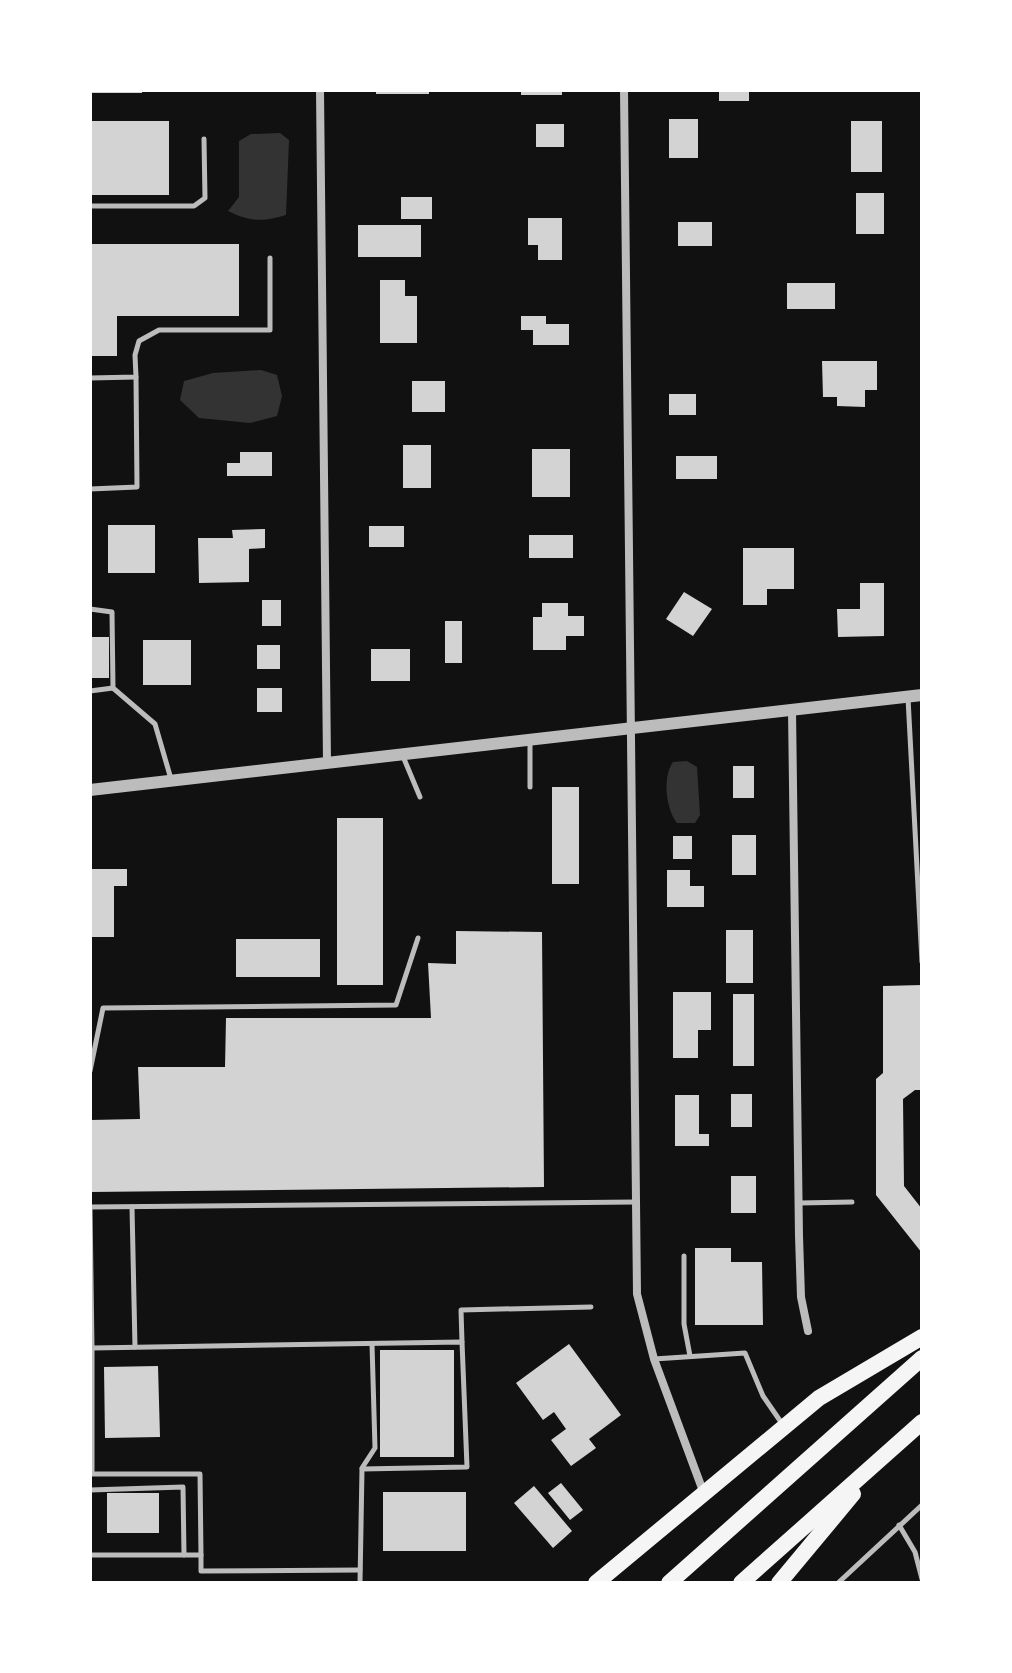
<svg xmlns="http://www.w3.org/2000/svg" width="1012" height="1673" font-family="'DM Sans',sans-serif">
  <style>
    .water { fill: #333 }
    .building { fill: #d3d3d3 }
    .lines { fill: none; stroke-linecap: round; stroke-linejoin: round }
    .service { stroke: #bcbcbc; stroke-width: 5 }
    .minor { stroke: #bcbcbc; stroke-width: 8 }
    .tertiary { stroke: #bcbcbc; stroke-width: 12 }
    .trunk { stroke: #f5f5f5; stroke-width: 16 }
  </style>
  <rect width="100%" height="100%" fill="#111"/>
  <g class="water">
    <path d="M280,133l9,7 -3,75c-22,7 -36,7 -58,-4l11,-14v-56l12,-7z"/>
    <path d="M261,370l16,5 5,21 -5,20 -27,7 -51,-5 -19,-18 4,-19 29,-8z"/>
    <path d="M687,761l10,6 3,48 -5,8h-18c-11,-14 -15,-45 -4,-61z"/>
  </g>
  <g class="building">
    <rect x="90" y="90" width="52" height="3"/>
    <rect x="376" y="90" width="53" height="4"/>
    <rect x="521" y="90" width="41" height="5"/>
    <rect x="719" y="90" width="30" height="11"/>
    <rect x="669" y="119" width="29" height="39"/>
    <rect x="91" y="121" width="78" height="74"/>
    <rect x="851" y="121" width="31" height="51"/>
    <rect x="536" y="124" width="28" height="23"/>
    <rect x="856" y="193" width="28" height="41"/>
    <rect x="401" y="197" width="31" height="22"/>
    <path d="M528,218h34v42h-24v-15h-10z"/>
    <rect x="678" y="222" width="34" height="24"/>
    <rect x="358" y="225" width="63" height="32"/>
    <path d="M90,244h149v72h-122v40h-27z"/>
    <path d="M380,280h25v16h12v47h-37z"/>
    <rect x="787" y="283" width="48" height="26"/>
    <path d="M521,316h25v8h23v21h-36v-15h-12z"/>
    <path d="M822,361h55v29h-12v17l-28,-1v-9h-14z"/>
    <rect x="412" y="381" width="33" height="31"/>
    <rect x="669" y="394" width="27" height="21"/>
    <rect x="403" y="445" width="28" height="43"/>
    <rect x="532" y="449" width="38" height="48"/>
    <path d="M240,452h32v24h-45v-13h13z"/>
    <rect x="676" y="456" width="41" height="23"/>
    <rect x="108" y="525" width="47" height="48"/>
    <rect x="369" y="526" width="35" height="21"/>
    <path d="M265,529v19l-16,1v33l-50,1 -1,-45h35l-1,-8z"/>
    <rect x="529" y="535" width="44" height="23"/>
    <path d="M743,548h51v41h-27v16h-24z"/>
    <path d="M860,583h24v53l-46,1 -1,-28h23z"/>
    <path d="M684,592l28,17 -19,27 -27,-17z"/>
    <rect x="262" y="600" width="19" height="26"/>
    <path d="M542,603h26v13h16v20h-18v14h-33v-33h9z"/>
    <rect x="445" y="621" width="17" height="42"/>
    <rect x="90" y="637" width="19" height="41"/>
    <rect x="143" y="640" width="48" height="45"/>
    <rect x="257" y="645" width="23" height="24"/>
    <rect x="371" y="649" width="39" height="32"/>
    <rect x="257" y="688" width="25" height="24"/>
    <rect x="733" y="766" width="21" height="32"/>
    <rect x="552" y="787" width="27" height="97"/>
    <rect x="337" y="818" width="46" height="167"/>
    <rect x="732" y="835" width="24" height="40"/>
    <rect x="673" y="836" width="19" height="23"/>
    <path d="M90,869h37v17h-13v51h-24z"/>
    <path d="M667,870h23v16h14v21h-37z"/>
    <rect x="726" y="930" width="27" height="53"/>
    <path d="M456,931l86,1 2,255 -454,5v-72l50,-1 -2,-52h87l1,-49h205l-3,-55 28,1z"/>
    <rect x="236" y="939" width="84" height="38"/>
    <path d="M922,985v105h-7l-12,9 1,87 18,23v44l-46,-58v-116l7,-6v-87z"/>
    <path d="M673,992h38v38h-13v28h-25z"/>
    <rect x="733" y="994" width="21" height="72"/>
    <rect x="731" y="1094" width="21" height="33"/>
    <path d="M675,1095h24v39h10v12h-34z"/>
    <rect x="731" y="1176" width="25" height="37"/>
    <path d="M695,1248h36v14h31l1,63h-68z"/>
    <path d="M569,1344l52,71 -32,24 7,9 -25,18 -20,-26 15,-11 -12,-17 -11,8 -27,-37z"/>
    <rect x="380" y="1350" width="74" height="107"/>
    <path d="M158,1366l2,71 -55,1 -1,-71z"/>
    <path d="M561,1483l22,27 -13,10 -22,-27z"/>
    <path d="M534,1486l38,45 -19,17 -39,-45z"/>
    <rect x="383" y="1492" width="83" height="59"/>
    <rect x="107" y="1493" width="52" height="40"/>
  </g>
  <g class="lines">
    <g class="service">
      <path d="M90,206h104l11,-8 -1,-59"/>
      <path d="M90,378l46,-1 -1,-22 4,-14 20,-11h111v-72"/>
      <path d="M90,489l47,-2 -1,-110"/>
      <path d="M90,609l22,3 1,76 42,36 16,55"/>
      <path d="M90,691l23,-3"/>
      <path d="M908,698l14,264"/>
      <path d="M530,740v47"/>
      <path d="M402,754l18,43"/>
      <path d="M90,1071l13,-63 293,-3 22,-67"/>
      <path d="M799,1203l53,-1"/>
      <path d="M90,1207l2,141 370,-6 5,125 -105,2 -2,114"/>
      <path d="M90,1207l546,-5"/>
      <path d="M132,1207l3,140"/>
      <path d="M684,1256v68l6,32"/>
      <path d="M462,1342l-1,-32 130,-3"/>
      <path d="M654,1359l91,-6 18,43 20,29"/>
      <path d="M362,1468l13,-20 -3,-104"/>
      <path d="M90,1490l93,-3 1,68"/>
      <path d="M899,1525l16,27 7,27"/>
      <path d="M90,1555h111l-1,-81h-108v-126"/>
      <path d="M201,1555v16l159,-1"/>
      <path d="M838,1583l84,-78"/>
    </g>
    <g class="minor">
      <path d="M320,90l7,672"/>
      <path d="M624,90l13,1204 17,65 49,132"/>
      <path d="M792,710l7,526 2,61 7,34"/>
    </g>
    <path class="tertiary" d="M90,790l832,-95"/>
    <g class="trunk">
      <path d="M596,1583l223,-185 103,-61"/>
      <path d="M669,1583l253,-225"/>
      <path d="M741,1583l181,-161"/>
      <path d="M779,1583l74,-89"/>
    </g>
  </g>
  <rect width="1012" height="1673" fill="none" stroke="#ffffff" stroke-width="184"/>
</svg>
